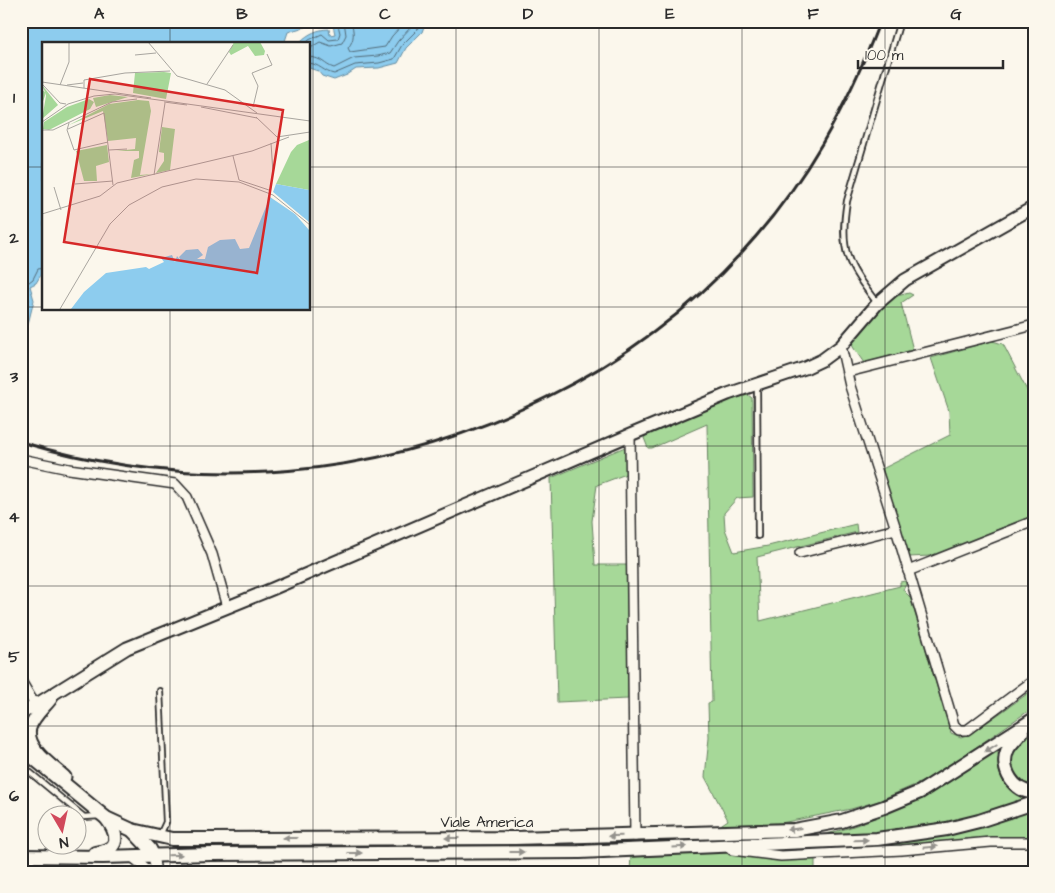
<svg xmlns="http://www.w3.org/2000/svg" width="1055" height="893" font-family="'Architects Daughter',sans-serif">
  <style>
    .green { fill: #a6d898; stroke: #688262 }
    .water { fill: #8dccee; stroke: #668ca0 }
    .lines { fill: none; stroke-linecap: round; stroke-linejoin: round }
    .shore { stroke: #526b79; stroke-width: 1 }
    .service-casing { stroke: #2b2b2b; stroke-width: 8 }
    .minor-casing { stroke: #2b2b2b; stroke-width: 12 }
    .tertiary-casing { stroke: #2b2b2b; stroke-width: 15 }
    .secondary-casing { stroke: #2b2b2b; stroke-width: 16 }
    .service { stroke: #fbf7ec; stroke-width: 4.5 }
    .minor { stroke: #fbf7ec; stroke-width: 9 }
    .tertiary { stroke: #fbf7ec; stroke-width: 11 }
    .secondary { stroke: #fbf7ec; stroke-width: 12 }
    .rail { stroke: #2b2b2b; stroke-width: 3 }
    .oneway { fill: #93918c }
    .grid { fill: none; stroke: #2b2b2b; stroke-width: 1; stroke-opacity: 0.55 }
    .labels { text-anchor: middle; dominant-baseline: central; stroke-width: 5; stroke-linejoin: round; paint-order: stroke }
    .street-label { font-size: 15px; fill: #2b2b2b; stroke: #fbf7ec }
    .inset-road { fill: none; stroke: #a8a59f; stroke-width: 1 }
    .view { fill: #d62828; fill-opacity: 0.15; stroke: #d62828; stroke-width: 2.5 }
    .inset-edge { fill: none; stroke: #2b2b2b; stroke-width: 2.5 }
    .neatline { fill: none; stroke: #2b2b2b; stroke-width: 2 }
    .grid-label { font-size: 16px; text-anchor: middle; font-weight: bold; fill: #2b2b2b }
  </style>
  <rect width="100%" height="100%" fill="#fbf7ec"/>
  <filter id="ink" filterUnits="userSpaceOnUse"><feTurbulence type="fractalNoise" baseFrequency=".02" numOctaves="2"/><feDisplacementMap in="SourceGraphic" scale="10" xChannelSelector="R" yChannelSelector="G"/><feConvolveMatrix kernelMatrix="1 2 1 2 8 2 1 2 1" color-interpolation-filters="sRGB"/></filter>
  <g filter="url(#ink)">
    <g class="green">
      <path d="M909,293l4,2 -12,8 12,47 -49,13 -11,-16 -1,-5 33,-40 12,-6z"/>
      <path d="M992,341l11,3 31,60v111l-104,41 -21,1 -27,-88 68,-34 -1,-24 -18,-53z"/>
      <path d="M748,395l4,3 1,99 -16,1 -13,15 1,16 9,23 34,-6 88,-22 1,8 -100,25 3,64 140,-35v-4l5,-1 1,3 -3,6 7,7 41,136 10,4 11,-4 62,-44v18l-101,70 -55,24 -27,8 -70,14 -62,3 9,-6 -23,-43 4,-39 -1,-35 4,-1 -5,-278 -55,24h-4l-4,-10 3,-4c33,-14 66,-30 101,-39z"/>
      <path d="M625,447l1,27 -29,11 -5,36 3,44h32l1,134 -71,3 -6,-224z"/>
      <path d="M1034,728v59c-5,-1 -12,-2 -16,-5 -19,-17 0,-42 16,-54z"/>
      <path d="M996,750c4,4 2,8 2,14 1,17 12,26 26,33l-2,4c-63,20 -133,39 -200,34 64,-14 118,-52 174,-85z"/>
      <path d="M1034,810v27l-51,1 -79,9 -121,6 -16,-3 137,-8 78,-15z"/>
      <path d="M696,851l119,7v14h-185l1,-17z"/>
    </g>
    <g class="water">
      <path d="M21,21h303l-36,11 -4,12h-240v217l-2,12 -6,10 -6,3 4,14 -7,28 -6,14z"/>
      <path d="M332,21h94l-4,11 -16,16 -8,15 -19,5 -23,1 -9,6 -13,5 -12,-4 -4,-5 -9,-3v-24h-8v-3c7,-7 17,-12 28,-12l1,6 5,-1z"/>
    </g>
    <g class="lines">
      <g class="shore">
        <path d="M351,21c3,11 4,18 -3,27l2,4 35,-5 7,-11 14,-15"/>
        <path d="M306,44l3,-4 13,-6 7,6 9,-1 2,-6 -3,-12"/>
        <path d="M309,51l4,-5 7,-4 11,4 11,-3 4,-8 -2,-14"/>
        <path d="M309,57c14,1 15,8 25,11l20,-10 24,-2 12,-3 8,-12 14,-15 2,-5"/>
        <path d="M309,63c10,1 15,9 25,11l21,-9 24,-2 15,-4 8,-14 15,-15 4,-9"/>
        <path d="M21,329l8,-29 -4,-15 8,-6 5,-10 6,-1"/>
      </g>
      <defs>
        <g id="service">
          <path d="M877,303c-30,-39 -38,-52 -30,-102l53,-180"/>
          <path d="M757,386l1,150"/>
          <path d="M160,691l6,131 -6,13"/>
          <path d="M21,765l63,52 16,-1"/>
        </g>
        <g id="minor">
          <path d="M841,346l9,40 46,143 58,196 5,5h8l67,-50"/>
          <path d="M848,372l186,-47"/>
          <path d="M630,435l5,401"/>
          <path d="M21,459l48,10 106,15 12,13 25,57 15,53"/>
          <path d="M800,553l96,-24"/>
          <path d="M908,571l126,-50"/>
          <path d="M21,681l14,24"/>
          <path d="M732,850l49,6 121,-6 89,-8h43"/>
          <path d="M153,855l3,17"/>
          <path d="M132,857l19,15"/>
        </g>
        <g id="tertiary">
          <path d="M51,699c-7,9 -18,18 -21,29 -5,20 23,38 35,49"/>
          <path d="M21,714l106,-66 145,-59 358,-154 98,-41 77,-26 17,-8 19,-14 36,-42 28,-24 129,-73"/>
        </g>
        <g id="secondary">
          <path d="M1022,732c-5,6 -13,13 -15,19 -7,18 7,42 27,41"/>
          <path d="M21,748l85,70 26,12 18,19 3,6"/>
          <path d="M132,830l40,9h39l304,-1 279,-8 48,-9 42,-14 36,-15 114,-73"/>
          <path d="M95,853c26,-3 24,-18 11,-35"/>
          <path d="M21,856l82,1 108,-3 369,-2 297,-13 70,-10 32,-8 55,-18"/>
        </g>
      </defs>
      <use href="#service" class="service-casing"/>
      <use href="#minor" class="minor-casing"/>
      <use href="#tertiary" class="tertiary-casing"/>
      <use href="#secondary" class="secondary-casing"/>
      <use href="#service" class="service"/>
      <use href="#minor" class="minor"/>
      <use href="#tertiary" class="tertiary"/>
      <use href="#secondary" class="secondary"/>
      <path class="rail" d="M21,442c177,53 362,38 526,-45 73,-36 140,-84 195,-145 63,-68 105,-145 138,-231"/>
    </g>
    <defs><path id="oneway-solid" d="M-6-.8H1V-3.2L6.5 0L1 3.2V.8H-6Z" transform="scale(1.25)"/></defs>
    <g class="oneway">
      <use href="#oneway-solid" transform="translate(991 748) rotate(148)"/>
      <use href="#oneway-solid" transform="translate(794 829) rotate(173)"/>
      <use href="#oneway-solid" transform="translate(615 836) rotate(179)"/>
      <use href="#oneway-solid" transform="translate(290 838) rotate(180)"/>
      <use href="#oneway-solid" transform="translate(452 838) rotate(-180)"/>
      <use href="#oneway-solid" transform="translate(861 840) rotate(-2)"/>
      <use href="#oneway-solid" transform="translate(680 847) rotate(-3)"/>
      <use href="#oneway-solid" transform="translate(930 847) rotate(-5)"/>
      <use href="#oneway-solid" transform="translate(517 852)"/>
      <use href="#oneway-solid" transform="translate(355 853)"/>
      <use href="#oneway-solid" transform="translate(175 855) rotate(-2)"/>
    </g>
  </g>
  <path class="grid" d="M170,21v23M313,21v851M456,21v851M599,21v851M742,21v851M885,21v851M21,167h23M309,167h725M21,307h23M309,307h725M170,309v563M21,446h1013M21,586h1013M21,726h1013"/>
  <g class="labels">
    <g class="street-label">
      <text x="487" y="822">Viale America</text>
    </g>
  </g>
  <g transform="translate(42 42)">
    <rect width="268" height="268" fill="#fbf7ec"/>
    <path d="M192,0h26l5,9 -1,4 -9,1 -7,-10 -17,9 -2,-3zM122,30l7,1 -5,26 -33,-6 2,-20zM0,43l16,20 -16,14 4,-23v-3l-4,11v-14l3,2zM68,53l18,2 -32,10 -3,-9zM47,57l5,3 -4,7 -41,21 -6,-1 1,-7 23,-15zM96,58l11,1 2,10 -11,64 12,-1 -21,4 3,-18 5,-2v-7h-23l19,-2 1,-11 -28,3 -5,-30 -34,14 40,-21zM120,85l13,2 -5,41 -14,3 8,-12v-8l-5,-1zM267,98v50l-33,-6 15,-32 6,-7zM65,103l2,17 -13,4 1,15h-13l-8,-30z" fill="#a6d898"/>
    <path d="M234,142l33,6v32l-36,-30zM228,155l25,17 14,16v79h-238l13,-17 22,-19 40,-6 3,2 15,-7 -3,-4 11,-3 3,7 2,-6 4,5 -2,-4 7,-7 12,-1 5,6 -6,4h8l3,-12 12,-7 15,-1 5,10 9,-1z" fill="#8dccee"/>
    <path class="inset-road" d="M106,0l29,34 48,14 32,23M93,13l21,-2M0,40l109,16M0,42l18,19 6,1M165,42l26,-39M18,43l9,-23v-20M25,43l16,-2M42,46v-8l41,-7 45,-2M122,60l23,3M159,65l56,11M211,65l5,-21 -6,-13 20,-8 -5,-11M214,75l21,20 33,-5M0,80l26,-18 26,-8 21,-2 195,27M27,81l-2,7 7,20 34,-8M26,87l36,-16 9,72M0,88h11l59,-28 25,-3M229,101l2,30M67,108l18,-1M191,114l6,24 30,10M112,133l11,-72M33,142l38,-3M12,145l7,23M0,172l58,-18 17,-13 135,-32 37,-14M18,267l50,-85 19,-19 33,-18 34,-8 43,3 34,13 37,30"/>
    <path class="view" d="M48,37l193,31 -26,163 -193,-31z"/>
    <rect width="268" height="268" class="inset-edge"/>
  </g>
  <rect width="1055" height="893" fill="none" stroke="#fbf7ec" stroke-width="55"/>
  <g transform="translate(62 830) rotate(171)"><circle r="24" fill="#fbf7ec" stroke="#a8a59f"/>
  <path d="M0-4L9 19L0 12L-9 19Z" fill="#d1495b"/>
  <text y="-8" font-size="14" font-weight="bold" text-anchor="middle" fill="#2b2b2b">N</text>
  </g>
  <path d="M858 60v8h145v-8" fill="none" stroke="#2b2b2b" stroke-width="2.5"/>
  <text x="865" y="60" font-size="15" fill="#2b2b2b" stroke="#fbf7ec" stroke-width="4" paint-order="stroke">100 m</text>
  <rect x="28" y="28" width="1000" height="838" class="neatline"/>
  <g class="grid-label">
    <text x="99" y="19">A</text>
    <text x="242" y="19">B</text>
    <text x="385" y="19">C</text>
    <text x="528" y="19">D</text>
    <text x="670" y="19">E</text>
    <text x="813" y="19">F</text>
    <text x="956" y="19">G</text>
    <text x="14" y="103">1</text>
    <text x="14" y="243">2</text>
    <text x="14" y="382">3</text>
    <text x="14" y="522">4</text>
    <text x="14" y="662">5</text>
    <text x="14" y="801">6</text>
  </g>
</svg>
